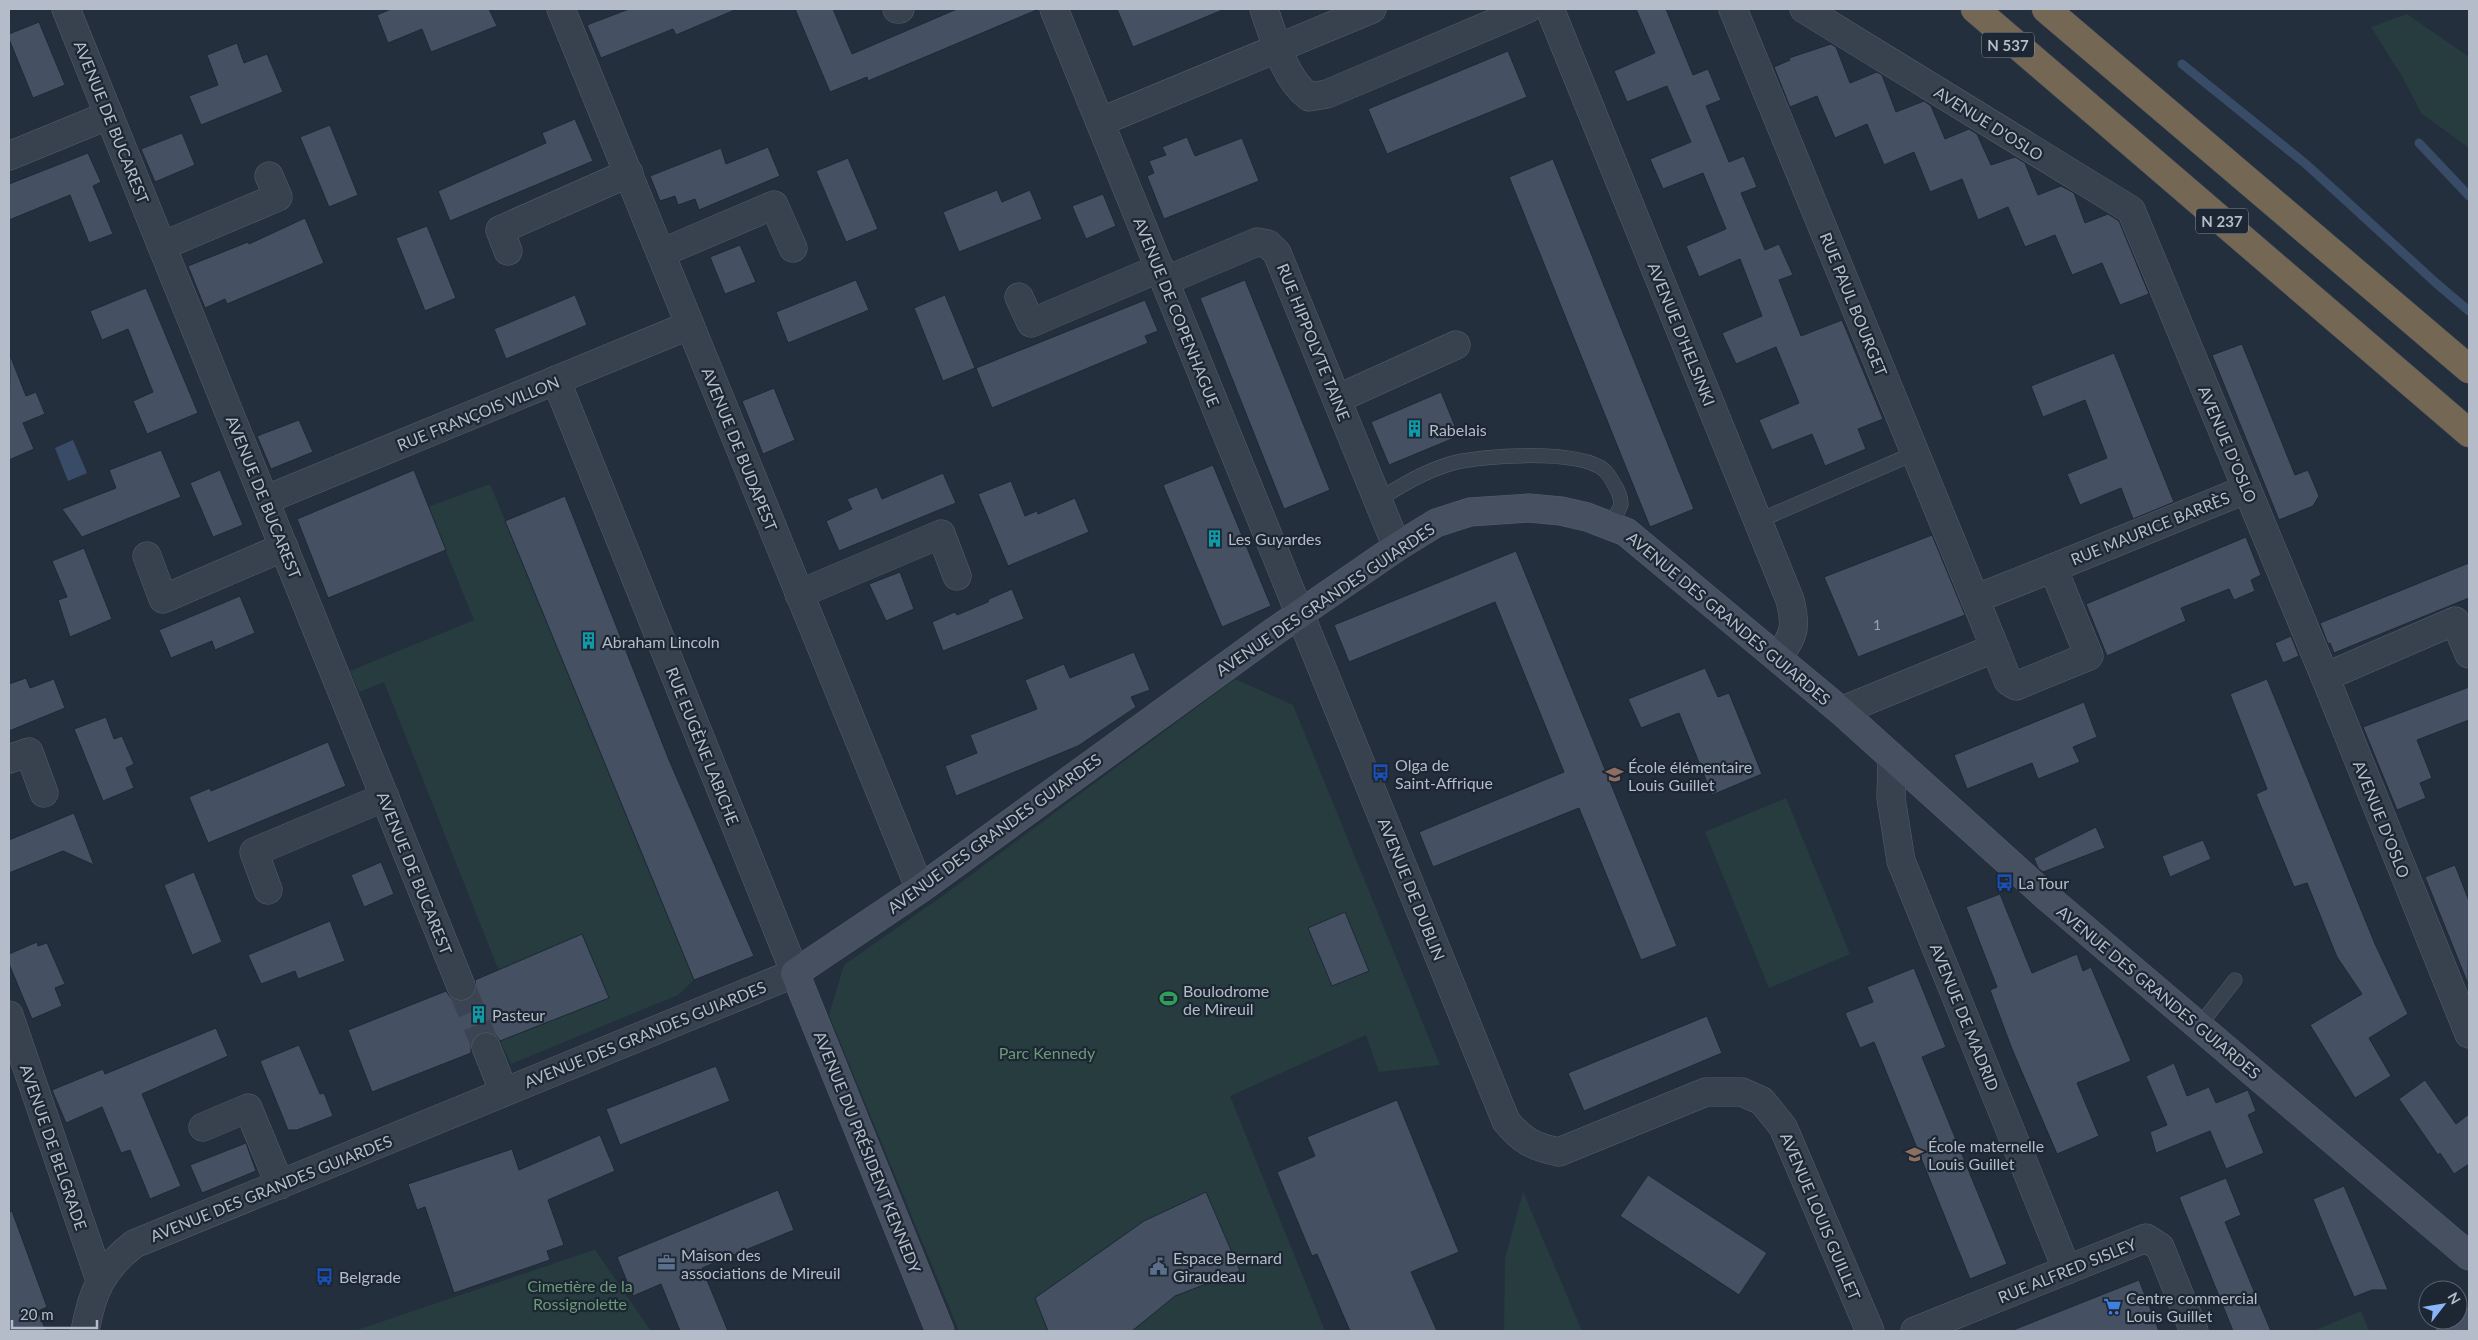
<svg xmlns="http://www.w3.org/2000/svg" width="2478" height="1340" font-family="Lato,sans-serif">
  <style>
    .green { fill: #263c3f }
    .water { fill: #394c67 }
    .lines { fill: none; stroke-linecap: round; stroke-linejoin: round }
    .stream { stroke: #394c67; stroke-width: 9 }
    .building { fill: #455162; stroke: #1f2835 }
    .street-tunnel { stroke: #3a4453; stroke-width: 28; stroke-dasharray: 28 14; stroke-linecap: butt }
    .lane-casing { stroke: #565f6c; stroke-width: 15 }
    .street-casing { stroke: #565f6c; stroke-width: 29 }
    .secondary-casing { stroke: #565f6c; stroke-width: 29 }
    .highway-casing { stroke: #434c59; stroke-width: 29 }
    .lane { stroke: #38414e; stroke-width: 14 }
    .street { stroke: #38414e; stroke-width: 28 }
    .secondary { stroke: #465061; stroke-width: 28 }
    .highway { stroke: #746855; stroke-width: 28 }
    .labels { text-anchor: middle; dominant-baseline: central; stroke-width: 4.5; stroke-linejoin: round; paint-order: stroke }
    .number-label { font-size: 14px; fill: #98a1af }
    .shield { fill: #1d2633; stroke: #878f9c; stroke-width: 1 }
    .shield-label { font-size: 15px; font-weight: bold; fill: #b4bcc9 }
    .street-label { font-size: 16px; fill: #b4bcc9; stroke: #1d2633 }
    .poi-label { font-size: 16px; fill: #b4bcc9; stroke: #1d2633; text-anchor: start }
    .park-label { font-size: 16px; fill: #6b9a76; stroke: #1d2633 }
  </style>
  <rect width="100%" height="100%" fill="#242f3e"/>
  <g class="green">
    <path d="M2407,14l62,43v91l-48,-35 -18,-35 -32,-51z"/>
    <path d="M490,484l204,496 -16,15 -167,69 -11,-23 109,-43 -9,-23 -12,5 -7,-16 12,-5 -11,-25 -83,37 -115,-289 -25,10 -9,-21 124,-51 -46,-113z"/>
    <path d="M1235,679l58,26 147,360 -61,7 -13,-37 -136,61 95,235h-366l-130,-316 15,-50 104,-73z"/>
    <path d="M1786,798l64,156 -81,34 -64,-156z"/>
    <path d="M1523,1192l59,139h-78l1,-72z"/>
    <path d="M595,1250l56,81h-297l240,-81z"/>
    <path d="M2361,1311l8,20h-56z"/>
  </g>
  <path class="water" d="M73,440l14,33 -19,8 -13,-33z"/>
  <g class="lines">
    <g class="stream">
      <path d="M2182,64l125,101 129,118 33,28"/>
      <path d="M2419,143l50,53"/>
    </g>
  </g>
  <g class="building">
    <path d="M391,9h98l8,17 -66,26 -9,-23 -34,14 -11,-28z"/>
    <path d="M629,9h108l-61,26 -3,-6 -72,29 -14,-33z"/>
    <path d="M795,9h38l19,45 105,-45h82l-171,72 -1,-4 -37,15z"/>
    <path d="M1117,9h108l-92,38z"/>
    <path d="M1636,9h30l27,66 15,-6 13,31 -15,6 23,56 15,-6 13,31 -16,6 24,57 14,-6 14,31 -14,5 22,56 41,-16 41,99 -25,10 8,20 -41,17 -13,-32 -40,16 -13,-30 40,-17 -23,-56 -40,17 -14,-31 40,-17 -22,-57 -41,18 -13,-31 40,-17 -23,-56 -40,16 -13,-30 41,-17 -24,-56 -40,16 -13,-31 41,-18z"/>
    <path d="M39,22l26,63 -32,13 -24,-59v-5z"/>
    <path d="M237,43l7,20 23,-9 16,38 -82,33 -12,-29 29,-11 -11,-30z"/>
    <path d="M1831,44l5,3 14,36 27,-11 5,3 14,37 28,-11 7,5 14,33 24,-10 8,5 14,31 24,-8 10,6 13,32 23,-9 13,7 11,30 23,-9 11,7 30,73 -29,11 -18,-42 -30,12 -17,-40 -30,12 -17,-40 -30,13 -16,-41 -32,13 -16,-40 -30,13 -17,-41 -32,14 -18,-42 -27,11 -16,-40 16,-7 -1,-2z"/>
    <path d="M1508,51l19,46 -140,57 -19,-45z"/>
    <path d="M575,119l18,42 -143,60 -12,-30 108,-48 -4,-10z"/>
    <path d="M330,125l28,70 -29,12 -29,-70z"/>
    <path d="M182,133l13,32 -40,17 -14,-33z"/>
    <path d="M1187,137l8,19 47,-18 17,43 -95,38 -17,-43 7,-3 -5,-12 17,-6 -4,-8z"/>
    <path d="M768,147l12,29 -81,34 -4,-11 -17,6 -3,-9 -15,5 -10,-25 71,-28 5,16z"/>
    <path d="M88,153l13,29 -8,4 20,48 -24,9 -19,-48 -61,25v-36z"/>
    <path d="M848,158l30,71 -32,13 -30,-71z"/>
    <path d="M1553,159l141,350 -44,18 -141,-350z"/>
    <path d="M997,190l5,12 28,-12 12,29 -83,33 -16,-40z"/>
    <path d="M1103,194l13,32 -30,13 -14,-33z"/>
    <path d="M305,218l19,45 -97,41 -2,-5 -20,9 -17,-42 60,-24 1,2z"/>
    <path d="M427,226l29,72 -31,13 -29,-73z"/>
    <path d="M740,245l16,37 -31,12 -15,-37z"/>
    <path d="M856,280l13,30 -81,33 -12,-31z"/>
    <path d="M1245,280l85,210 -46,19 -84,-211z"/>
    <path d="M146,288l52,125 -51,21 -14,-33 20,-9 -25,-63 -26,11 -12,-29z"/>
    <path d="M575,295l12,30 -81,34 -12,-30z"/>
    <path d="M945,295l30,73 -32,13 -29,-73z"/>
    <path d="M1145,300l13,31 -13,5 3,7 -156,65 -16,-40z"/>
    <path d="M2242,344l53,131 13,-5 11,26 -6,10 -34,14 -67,-165z"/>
    <path d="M2114,353l60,149 -41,17 -12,-31 -41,17 -13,-31 40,-16 -22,-58 -42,17 -12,-31z"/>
    <path d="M10,355l16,41 10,-4 9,22 -22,9 11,26 -25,11z"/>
    <path d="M774,388l21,52 -32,14 -21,-53z"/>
    <path d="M1441,392l18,44 -70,29 -18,-43z"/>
    <path d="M299,420l14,32 -42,17 -14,-33z"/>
    <path d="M161,450l20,47 -99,40 -20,-28 54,-21 -7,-18z"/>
    <path d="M1213,465l58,141 -49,21 -59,-142z"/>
    <path d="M220,470l23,55 -30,12 -23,-54z"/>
    <path d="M414,470l32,80 -118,48 -31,-79z"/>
    <path d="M943,473l13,30 -117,48 -13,-30 26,-12 -5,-10 30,-12 5,12z"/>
    <path d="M1011,481l14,35 12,-5 1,3 37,-16 14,34 -81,34 -30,-72z"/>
    <path d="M565,496l104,264 85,196 -60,24 -189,-459z"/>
    <path d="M1932,535l33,80 -107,42 -34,-80z"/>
    <path d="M2246,537l15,38 -10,5 4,11 -21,9 -5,-11 -48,19 5,13 -79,35 -21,-52z"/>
    <path d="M84,548l28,71 -42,18 -12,-37 9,-3 -15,-36z"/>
    <path d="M1516,551l161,395 -36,14 -62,-152 -146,59 -14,-35 145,-60 -69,-170 -146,60 -15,-37z"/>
    <path d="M2469,563v35l-135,55 -4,-10 -2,1 -8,-21z"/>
    <path d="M900,572l14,37 -28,12 -17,-37z"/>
    <path d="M1012,589l12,30 -81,32 -11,-29 23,-10 2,3 31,-13 1,-3z"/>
    <path d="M240,596l15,37 -40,17 -3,-9 -41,17 -12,-28z"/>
    <path d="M2291,636l8,20 -16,7 -8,-20z"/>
    <path d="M1134,652l16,38 -19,7 5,10 -58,39 -122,50 -11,-30 32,-13 -7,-18 67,-26 -12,-29 39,-16 6,14z"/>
    <path d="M1705,668l13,29 11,-4 33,81 -50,21 -33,-82 -38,15 -13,-29z"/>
    <path d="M26,678l4,10 24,-9 11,29 -56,23v-47z"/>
    <path d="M2267,679l108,265 33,70 -39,24 22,38 -36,22 -45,-73 52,-31 -25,-37 -30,-74 -13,4 -38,-93 11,-5 -37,-95z"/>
    <path d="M2469,687v33l-52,20 15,38 -12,5 6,15 -29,12 -34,-83z"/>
    <path d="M2084,702l13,35 -24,10 7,15 -42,17 -6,-16 -65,26 -13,-34z"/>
    <path d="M106,717l8,22 8,-3 12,28 -8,4 8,20 -31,13 -29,-72z"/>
    <path d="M328,742l18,44 -138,57 -19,-46 21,-9 1,3z"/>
    <path d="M74,813l20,52 -31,-14 -54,22v-33z"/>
    <path d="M2096,827l9,21 -62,24 -5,-4 -4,-10z"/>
    <path d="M2203,840l8,19 -41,18 -8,-21z"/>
    <path d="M381,862l13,32 -30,13 -13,-32z"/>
    <path d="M2455,865l14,36 -1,83 -43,-107z"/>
    <path d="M194,872l28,70 -30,13 -28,-70z"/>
    <path d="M2000,894l32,79 45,-19 6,17 8,-4 40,94 -54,22 22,53 -42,18 -45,-105 -22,-59 7,-3 -31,-80z"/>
    <path d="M1345,912l24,59 -37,15 -24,-58z"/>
    <path d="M330,921l15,40 -47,18 -3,-8 -34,13 -13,-29z"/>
    <path d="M582,934l27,64 -109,43 -5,-7 -6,-2h-8l-8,6 -2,7v8l-99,39 -24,-62 98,-39 6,8 7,2 8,-1 7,-5 2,-6 -1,-9z"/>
    <path d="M37,942l1,4 9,-3 18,41 -10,4 7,18 -30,13 -23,-55v-10z"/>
    <path d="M1914,968l32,79 -24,10 85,207 -37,15 -96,-237 -14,6 -15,-35 28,-11 -6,-15z"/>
    <path d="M1707,1016l15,37 -138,58 -16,-38z"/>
    <path d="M216,1028l12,28 -86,38 39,92 -31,13 -20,-49 -9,3 -19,-46 -36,16 -14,-33 51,-21 2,5z"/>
    <path d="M299,1045l21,49 4,-1 9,23 -36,14h-9l-28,-69z"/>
    <path d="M2174,1063l13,33 22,-9 7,16 32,-13 8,21 -8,4 16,38 -38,16 -16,-38 -54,22 -6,-21 17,-7 -21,-49z"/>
    <path d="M716,1066l14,35 -110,44 -14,-36z"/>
    <path d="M2425,1080l31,44 13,-10v50l-15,10 -14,-21 -2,2 -39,-56z"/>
    <path d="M1397,1100l62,152 -48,20 26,59h-87l-33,-77 -5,2 -35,-84 38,-16 -8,-19z"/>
    <path d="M600,1135l15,36 -67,29 16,45 -17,6 3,9 -96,33 -29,-86 -8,3 -9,-26 104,-35 7,21z"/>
    <path d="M246,1143l10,28 -54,22 -12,-28z"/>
    <path d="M1648,1175l119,78 -28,42 -119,-79z"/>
    <path d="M2226,1178l15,37 -16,7 46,109h-38l-54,-134z"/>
    <path d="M2344,1186l24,56 20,48h-16l-18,7 -23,-54 -18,-44z"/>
    <path d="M778,1190l16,40 -92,38 26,63h-48l-19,-47 -28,12 -16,-39z"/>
    <path d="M1206,1192l34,79 -65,25 -43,35h-84l-13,-33 109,-77z"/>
    <path d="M12,1211l35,96 -9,4 8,20h-37v-119z"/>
    <path d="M2139,1280l20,51h-146v-1z"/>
    <path d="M2461,1289l8,21v21h-33l-4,-11h26l-1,-30z"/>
  </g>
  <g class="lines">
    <path class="street-tunnel" d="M461,986l25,61"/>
    <defs>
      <g id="lane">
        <path d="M1378,500c24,-15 47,-29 75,-37 32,-8 126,-14 151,7 5,4 8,10 11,16 3,4 6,12 6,18 -1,6 -8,15 -11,20"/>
        <path d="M1758,521l157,-68"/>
        <path d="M2199,1026l36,-46"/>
      </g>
      <g id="street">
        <path d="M66,9l395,977"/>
        <path d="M561,9l359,880"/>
        <path d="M897,9h3"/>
        <path d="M1054,9l452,1112c16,20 28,26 53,31l147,-60h36l20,9 21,26 87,204"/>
        <path d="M1264,9c10,29 20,69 45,88l18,-3 200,-85"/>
        <path d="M1550,9l240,591c7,28 4,35 -12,58"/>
        <path d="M1733,9l242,590"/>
        <path d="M1804,9l327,201 194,467 144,357"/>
        <path d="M1100,122l272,-113"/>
        <path d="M9,156l100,-41"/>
        <path d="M162,246l116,-49 -9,-21"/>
        <path d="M508,251l-8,-21 129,-57"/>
        <path d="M661,253l113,-48 19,43"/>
        <path d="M1165,281l92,-39 11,2 9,9 120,294"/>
        <path d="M1019,297l12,26 129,-55"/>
        <path d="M1337,399l119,-54"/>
        <path d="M265,500l425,-175"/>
        <path d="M147,556l16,43 121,-52"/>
        <path d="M799,594l142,-60 16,42"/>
        <path d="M1995,648l-20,-49 78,-31"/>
        <path d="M2325,677l130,-56 14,33"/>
        <path d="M1841,711l154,-63 13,33 8,5 73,-30 -36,-88 194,-79"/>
        <path d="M1892,757l-1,41 10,63 166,409"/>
        <path d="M9,759l20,-7 15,41"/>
        <path d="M268,890l-14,-38 131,-55"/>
        <path d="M9,1015l91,265"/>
        <path d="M486,1047l18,45"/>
        <path d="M203,1127l45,-19 32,77"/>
        <path d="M85,1331c7,-39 17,-62 49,-87l661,-271 -239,-593"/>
        <path d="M1915,1331l231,-93 14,9 34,84"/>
      </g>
      <path id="secondary" d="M940,1331l-145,-358 125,-84 352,-256 125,-86 39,-24 34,-11 59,-4 32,3 26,6 39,15 215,179 206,186 422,359"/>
      <g id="highway">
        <path d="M1975,9l494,424"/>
        <path d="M2046,9l423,360"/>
      </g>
    </defs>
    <use href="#lane" class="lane-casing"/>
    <use href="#street" class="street-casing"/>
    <use href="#secondary" class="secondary-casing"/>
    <use href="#highway" class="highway-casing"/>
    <use href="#lane" class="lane"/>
    <use href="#street" class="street"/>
    <use href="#secondary" class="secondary"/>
    <use href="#highway" class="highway"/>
  </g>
  <defs>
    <symbol id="building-bare" viewBox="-9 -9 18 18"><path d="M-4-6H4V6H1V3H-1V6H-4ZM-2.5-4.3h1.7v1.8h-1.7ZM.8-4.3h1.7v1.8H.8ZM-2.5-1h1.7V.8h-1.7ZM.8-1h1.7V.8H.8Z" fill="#0f9aa8" stroke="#1d2633" stroke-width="2.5" paint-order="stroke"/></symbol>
    <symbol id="bus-bare" viewBox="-9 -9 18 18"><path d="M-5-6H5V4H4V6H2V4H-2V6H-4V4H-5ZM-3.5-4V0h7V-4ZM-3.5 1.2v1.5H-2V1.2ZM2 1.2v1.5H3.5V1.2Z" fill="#1a4fb4" stroke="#1d2633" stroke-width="2.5" paint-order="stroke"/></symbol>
    <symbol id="school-bare" viewBox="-9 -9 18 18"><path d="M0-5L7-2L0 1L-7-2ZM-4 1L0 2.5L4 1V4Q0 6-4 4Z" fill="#8d6e63" stroke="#1d2633" stroke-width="2.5" paint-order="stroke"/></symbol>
    <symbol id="stadium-bare" viewBox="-9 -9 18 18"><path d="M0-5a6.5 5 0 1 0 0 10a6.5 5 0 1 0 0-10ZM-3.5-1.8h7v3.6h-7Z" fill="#2e9e5b" stroke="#1d2633" stroke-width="2.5" paint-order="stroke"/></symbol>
    <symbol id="office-bare" viewBox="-9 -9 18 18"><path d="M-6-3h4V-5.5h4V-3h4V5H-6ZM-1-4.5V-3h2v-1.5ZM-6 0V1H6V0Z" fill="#5c6f8a" stroke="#1d2633" stroke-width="2.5" paint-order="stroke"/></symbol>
    <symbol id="civic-bare" viewBox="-9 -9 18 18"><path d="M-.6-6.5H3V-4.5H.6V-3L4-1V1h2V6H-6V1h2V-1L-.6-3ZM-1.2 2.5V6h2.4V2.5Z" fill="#5c6f8a" stroke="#1d2633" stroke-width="2.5" paint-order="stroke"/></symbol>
    <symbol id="supermarket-bare" viewBox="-9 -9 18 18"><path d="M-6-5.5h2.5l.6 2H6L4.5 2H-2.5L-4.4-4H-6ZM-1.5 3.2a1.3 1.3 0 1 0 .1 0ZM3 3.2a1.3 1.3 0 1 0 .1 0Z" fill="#3f7fe0" stroke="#1d2633" stroke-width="2.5" paint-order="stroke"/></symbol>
  </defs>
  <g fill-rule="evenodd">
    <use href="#building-bare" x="1402" y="416" width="25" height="25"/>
    <use href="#building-bare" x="1202" y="526" width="25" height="25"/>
    <use href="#building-bare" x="576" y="628" width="25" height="25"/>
    <use href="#bus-bare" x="1368" y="760" width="25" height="25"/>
    <use href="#school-bare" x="1602" y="762" width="25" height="25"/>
    <use href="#bus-bare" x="1992" y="870" width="25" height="25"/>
    <use href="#stadium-bare" x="1156" y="986" width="25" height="25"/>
    <use href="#building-bare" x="466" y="1002" width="25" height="25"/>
    <use href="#school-bare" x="1902" y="1142" width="25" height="25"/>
    <use href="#office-bare" x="654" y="1250" width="25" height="25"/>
    <use href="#civic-bare" x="1146" y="1254" width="25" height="25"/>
    <use href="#bus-bare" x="312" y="1264" width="25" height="25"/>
    <use href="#supermarket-bare" x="2100" y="1294" width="25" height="25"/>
  </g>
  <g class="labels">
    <g class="number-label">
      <text x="1877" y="624">1</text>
    </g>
    <g class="shield">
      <rect x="1982" y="32.5" width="52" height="25" rx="4"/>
      <rect x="2196" y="208.5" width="52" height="25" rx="4"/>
    </g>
    <g class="shield-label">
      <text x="2008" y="45">N 537</text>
      <text x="2222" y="221">N 237</text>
    </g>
    <g class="street-label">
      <text transform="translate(112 122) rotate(68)">AVENUE DE BUCAREST</text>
      <text transform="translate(1989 123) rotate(32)">AVENUE D'OSLO</text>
      <text transform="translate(1854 304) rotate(68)">RUE PAUL BOURGET</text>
      <text transform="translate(1177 312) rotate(68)">AVENUE DE COPENHAGUE</text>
      <text transform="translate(1682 334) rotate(68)">AVENUE D'HELSINKI</text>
      <text transform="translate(1314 342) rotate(68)">RUE HIPPOLYTE TAINE</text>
      <text transform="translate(478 413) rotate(-22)">RUE FRANÇOIS VILLON</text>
      <text transform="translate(2228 444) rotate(67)">AVENUE D'OSLO</text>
      <text transform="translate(740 449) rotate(68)">AVENUE DE BUDAPEST</text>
      <text transform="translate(264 497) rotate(68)">AVENUE DE BUCAREST</text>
      <text transform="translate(2150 528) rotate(-22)">RUE MAURICE BARRÈS</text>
      <text transform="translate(1325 599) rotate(-34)">AVENUE DES GRANDES GUIARDES</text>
      <text transform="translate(1729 618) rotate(40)">AVENUE DES GRANDES GUIARDES</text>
      <text transform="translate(703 746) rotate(68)">RUE EUGÈNE LABICHE</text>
      <text transform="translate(2382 819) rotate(68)">AVENUE D'OSLO</text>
      <text transform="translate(994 833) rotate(-36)">AVENUE DES GRANDES GUIARDES</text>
      <text transform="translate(415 873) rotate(68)">AVENUE DE BUCAREST</text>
      <text transform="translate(1412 889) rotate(68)">AVENUE DE DUBLIN</text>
      <text transform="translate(2159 992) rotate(40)">AVENUE DES GRANDES GUIARDES</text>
      <text transform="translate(1965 1017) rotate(68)">AVENUE DE MADRID</text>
      <text transform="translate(645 1034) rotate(-22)">AVENUE DES GRANDES GUIARDES</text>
      <text transform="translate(54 1147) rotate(71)">AVENUE DE BELGRADE</text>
      <text transform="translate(868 1152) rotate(68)">AVENUE DU PRÉSIDENT KENNEDY</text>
      <text transform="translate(271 1188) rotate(-22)">AVENUE DES GRANDES GUIARDES</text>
      <text transform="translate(1821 1216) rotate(67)">AVENUE LOUIS GUILLET</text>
      <text transform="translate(2067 1270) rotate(-22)">RUE ALFRED SISLEY</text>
    </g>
    <g class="poi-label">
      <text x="1429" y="429">Rabelais</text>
      <text x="1228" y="538">Les Guyardes</text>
      <text x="602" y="641">Abraham Lincoln</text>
      <text x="1395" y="764">Olga de<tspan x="1395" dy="18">Saint-Affrique</tspan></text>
      <text x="1628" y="766">École élémentaire<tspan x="1628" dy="18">Louis Guillet</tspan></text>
      <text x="2018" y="882">La Tour</text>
      <text x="1183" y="990">Boulodrome<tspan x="1183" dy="18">de Mireuil</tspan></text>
      <text x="492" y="1014">Pasteur</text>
      <text x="1928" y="1145">École maternelle<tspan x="1928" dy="18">Louis Guillet</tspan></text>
      <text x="681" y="1254">Maison des<tspan x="681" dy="18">associations de Mireuil</tspan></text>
      <text x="1173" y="1257">Espace Bernard<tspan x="1173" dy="18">Giraudeau</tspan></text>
      <text x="339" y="1276">Belgrade</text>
      <text x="2126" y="1297">Centre commercial<tspan x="2126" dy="18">Louis Guillet</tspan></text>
    </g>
    <g class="park-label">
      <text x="1047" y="1052">Parc Kennedy</text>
      <text x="580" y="1285">Cimetière de la<tspan x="580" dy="18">Rossignolette</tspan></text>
    </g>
  </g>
  <rect width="2478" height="1340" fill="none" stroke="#b4bcc9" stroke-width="20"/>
  <g transform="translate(2443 1305) rotate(59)"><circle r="24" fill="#1d2633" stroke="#59626f"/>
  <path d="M0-4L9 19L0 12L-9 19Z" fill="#8ab4f8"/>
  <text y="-8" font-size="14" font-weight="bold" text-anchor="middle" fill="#b4bcc9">N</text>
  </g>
  <path d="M12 1320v8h85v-8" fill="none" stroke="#b4bcc9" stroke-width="2.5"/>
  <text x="20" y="1320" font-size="15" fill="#b4bcc9" stroke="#1d2633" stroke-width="4" paint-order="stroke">20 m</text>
</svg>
